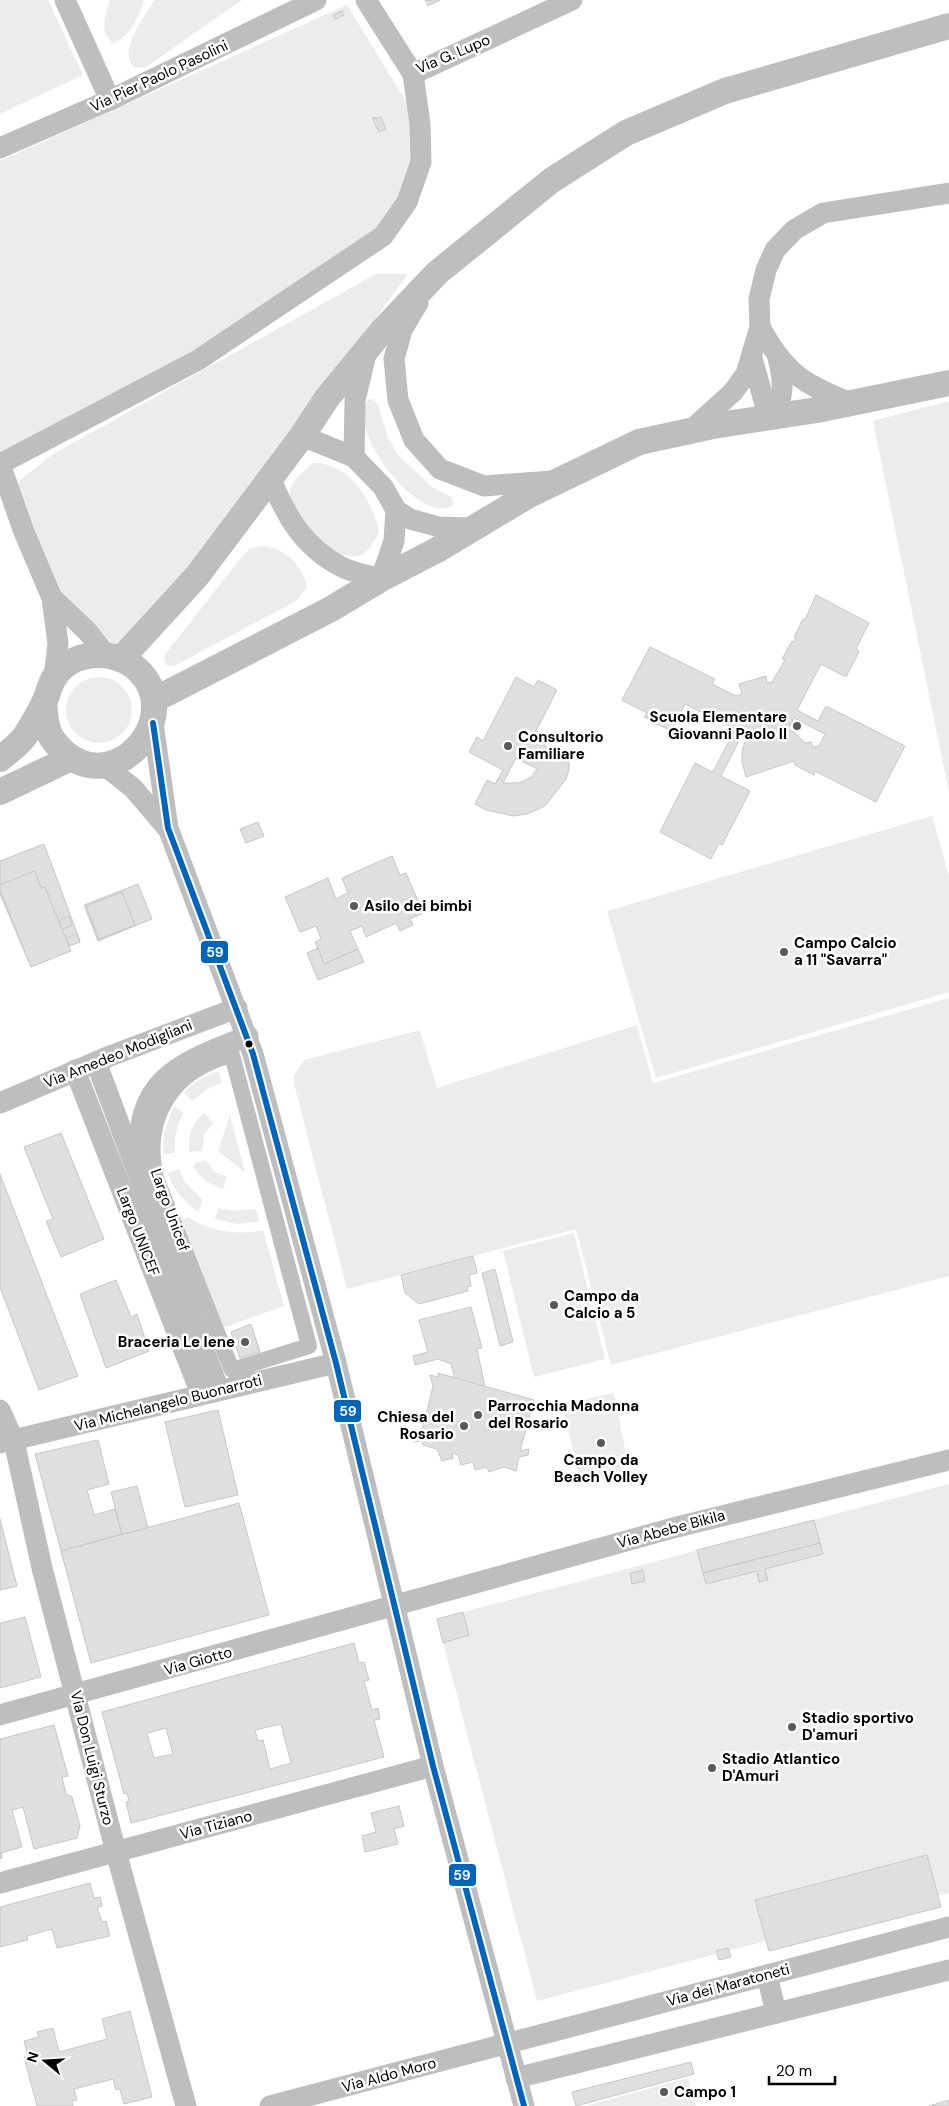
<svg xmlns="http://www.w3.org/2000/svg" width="949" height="2106" font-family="'DM Sans',sans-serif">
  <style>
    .green { fill: #ececec }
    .building { fill: #dfdfdf; stroke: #c7c7c7; fill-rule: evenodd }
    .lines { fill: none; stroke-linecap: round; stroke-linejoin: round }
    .pedestrian { stroke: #bebebe; stroke-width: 16 }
    .minor { stroke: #bebebe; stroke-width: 21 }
    .tertiary { stroke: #bebebe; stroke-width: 26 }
    .bus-1-casing { stroke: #fff; stroke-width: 10 }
    .bus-1 { stroke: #0065bd; stroke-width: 6 }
    .poi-dot { fill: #595959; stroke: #fff; stroke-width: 2 }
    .bus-dot { fill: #000; stroke: #fff; stroke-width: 2 }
    .labels { text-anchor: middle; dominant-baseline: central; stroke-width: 5; stroke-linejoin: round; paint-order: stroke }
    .street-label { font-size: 15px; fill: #000; stroke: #fff }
    .poi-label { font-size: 15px; font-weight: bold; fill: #000; stroke: #fff; text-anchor: start }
    .line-badge { stroke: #fff; stroke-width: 2 }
    .badge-label { font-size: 14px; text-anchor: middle; font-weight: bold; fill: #fff }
  </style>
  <rect width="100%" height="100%" fill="#fff"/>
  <g class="green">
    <path d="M0,0h48l35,75 -83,39z"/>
    <path d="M110,0h34c-4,14 -15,38 -30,43 -16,-8 -8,-31 -4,-43z"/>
    <path d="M154,0h88l-96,67h-12c-17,-17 11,-50 20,-67z"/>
    <path d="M347,5l73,119 1,38 -38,74 -185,124 -198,104v-303z"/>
    <path d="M376,274h32l-258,352 -29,33 -69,-61 -28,-66 -5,-51 34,-27z"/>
    <path d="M369,399h4l5,6 10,33 10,17 34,32 19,10 3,7c-28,27 -112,-73 -85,-105z"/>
    <path d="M949,401v392l-76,-372z"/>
    <path d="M313,463c36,-1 60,38 66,69 -4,7 -8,17 -16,22 -8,4 -19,2 -26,-2 -15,-7 -52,-45 -47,-63 4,-10 15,-19 23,-26z"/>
    <path d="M262,546c22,1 40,19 45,41l-11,14 -122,65 -8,-1 -2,-8 6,-9 71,-90 8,-9z"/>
    <circle cx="99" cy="710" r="33"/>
    <path d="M932,816l17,60v116l-293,86 -49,-167z"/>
    <path d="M949,998v278l-338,89 -35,-136 -229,60 -53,-205v-9l10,-15 116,-30 17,58 200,-63 16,58z"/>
    <path d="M218,1071l4,12 -15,6 -15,12 -8,-9 14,-12z"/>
    <path d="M174,1106l10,7c-8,12 -10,26 -9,40l-12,1 1,-22z"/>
    <path d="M204,1113l9,10 -9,11 -2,17 -13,1c-1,-15 2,-29 15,-39z"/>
    <path d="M230,1115l15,57 -27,-21z"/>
    <path d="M205,1160l10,12 12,5 -4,12c-13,-4 -25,-11 -30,-25z"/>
    <path d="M179,1169l5,12 19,19 -5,11c-15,-9 -24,-22 -31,-38z"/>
    <path d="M218,1208l16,3 22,-2 3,12 -22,3 -22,-5z"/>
    <path d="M188,1217c19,14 52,19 75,13l21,76 -64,23 -40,-108z"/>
    <path d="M574,1233l31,126 -71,18 -31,-126z"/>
    <path d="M614,1393l16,81 -49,11 -19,-81z"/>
    <path d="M949,1484v409l-412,108 -100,-382z"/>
    <path d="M688,2078l8,28h-110z"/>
  </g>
  <g class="building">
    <path d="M425,0h15l-12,6z"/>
    <path d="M342,11l2,4 -9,4 -2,-4z"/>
    <path d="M375,117v2l6,-2 5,12 -7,3 -7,-14z"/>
    <path d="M816,595l53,28 -13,26 3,2 -2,5 -11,21 -25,-13 -24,46 21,11 8,-15 79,40 -29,56 -61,-31 -1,4 -19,-10 -1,-4 -48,16 -4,-15v-11l5,-15 -4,-3 -22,43 29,15 -28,54 -3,-2 -8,16 -51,-27 35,-69 18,9 22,-43 -50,-25 -14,27 -27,-14 3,-4 -25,-13 28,-53 65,32 -3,5 24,12 6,-2 -3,-10 27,-8 1,7 5,-1 13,-22 -3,-1 10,-18 2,1 2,-4 -2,-1 9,-18 2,1zM794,718l31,16 -6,12 -6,1 -2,-5 -6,1 -10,-10 -7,-4z"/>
    <path d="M516,677l18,10 4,-7 19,10 -21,41 4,2 8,20h21v17l-3,9 -21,27 -18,8 -13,2 -28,-6 -11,-6 12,-24 8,4 8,-14 -34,-18 8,-15 6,4zM516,758l21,11 -6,8 -6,3 -7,3h-15z"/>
    <path d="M258,822l6,14 -18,7 -6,-14z"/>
    <path d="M44,844l36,97 -51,21 -29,-68v-33z"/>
    <path d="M392,856l8,19 6,-2 17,40 -13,6 3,6 -13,6 -4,-8 -30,14 -4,-11 -12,5 8,18 -34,15 -9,-22 6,-3 -5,-13 -16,6 -15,-35 43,-19 8,21 12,-6 -6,-15z"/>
    <path d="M35,871l6,17 4,-1 26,64 -40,16 -31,-77v-5z"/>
    <path d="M138,884l14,35 -54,22 -14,-36z"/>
    <path d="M122,892l13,33 -36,14 -13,-33z"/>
    <path d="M69,916l3,9 -10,4 -3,-8z"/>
    <path d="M77,934l3,8 -11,4 -3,-8z"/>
    <path d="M318,948l6,16 34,-15 6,13 -46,18 -11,-27z"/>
    <path d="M61,1133l43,106 -43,18 -15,-36 7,-2 -29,-72z"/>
    <path d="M0,1174l78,202 -39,14 -39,-103z"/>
    <path d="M473,1256l4,17 -8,2 2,11 -4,1 1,4 -49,13 -14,-11 -4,-18z"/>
    <path d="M495,1269l18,73 -13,4 -18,-73z"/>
    <path d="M116,1280l15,37 6,-3 12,37 -43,17 -26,-74z"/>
    <path d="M471,1307l11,41 -5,1 8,38 -30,-8 -4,-15 -13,-5 -23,6 -2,-9 15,-4 -9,-32z"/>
    <path d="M251,1324l9,28 -20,6 -9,-26z"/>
    <path d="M438,1373l96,27 -14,51 9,-2 -1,6 -9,2 -3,14 -12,-4 -15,5 -2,-5 -12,3 -2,-8 -12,3 -3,-10 -6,-2 1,5 -11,3 -5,-12 -14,-4 -1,-4 -8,1 -2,-9 10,-2 11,-45 -3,-11 8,2z"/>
    <path d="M218,1410l20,85 -53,12 -20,-85z"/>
    <path d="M98,1440l11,44 -22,6 7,25 21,-6 7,25 -61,17 -26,-97z"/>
    <path d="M137,1486l11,42 -26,6 -11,-42z"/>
    <path d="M239,1503l30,112 -178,48 -30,-112z"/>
    <path d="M0,1519l17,67 -17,4z"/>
    <path d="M814,1520l6,23 -117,30 -6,-23z"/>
    <path d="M820,1543l3,11 -58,15 3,11 -9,2 -2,-11 -51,13 -3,-11z"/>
    <path d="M643,1570l2,11 -13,3 -2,-11z"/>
    <path d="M463,1612l6,23 -26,8 -6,-24z"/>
    <path d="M25,1617l16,60 -41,11v-65z"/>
    <path d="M354,1643l5,20 5,-1 5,18 -5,1 8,29 6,-2 2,11 -6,1 10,37 -253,66 -5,-21 3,-1 -2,-8 -3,1 -22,-82zM281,1724l10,39 -21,6 -7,-29 -5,1 -3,-11zM166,1728l7,26 -19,4 -7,-25z"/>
    <path d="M54,1725l14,51 -6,1 4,17 6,3 8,29 -3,12 -43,11 -11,-42 -11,3 10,37 -21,6 1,5 -2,1v-120z"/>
    <path d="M399,1806l5,20 -10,3 4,15 -33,8 -3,-16 14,-4 -5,-19z"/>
    <path d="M927,1855l14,52 -172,44 -14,-51z"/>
    <path d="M90,1883l4,15 6,-1 2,9 -5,1 5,15 4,-1 4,15 -53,12 -5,-19 -25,7 1,4 -28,7v-40z"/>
    <path d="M728,1948l3,9 -12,3 -3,-9z"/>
    <path d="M130,2011l22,86 -28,7 -4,-15 -4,1 -3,-11 -39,10 3,11 -5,1 1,5h-36l-13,-49 4,-1 -4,-15 15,-4 -2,-5 16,-4 6,24 48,-13 -5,-20z"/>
    <path d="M691,2062l3,12 -118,32 -4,-14z"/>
    <path d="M949,2100v6h-20z"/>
  </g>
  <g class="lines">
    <path class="pedestrian" d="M232,1055l77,291 -77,24 -76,-192c-14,-60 16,-108 76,-123z"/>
    <g class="minor">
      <path d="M65,0l45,100"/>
      <path d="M366,0l47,74 159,-74"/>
      <path d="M0,148l110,-48 206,-100"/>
      <path d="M418,303l-16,27 -8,29 4,41 16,40 26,29 44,17 68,-5"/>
      <path d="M760,327c25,46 43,57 91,76"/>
      <path d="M752,358l12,43 10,16"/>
      <path d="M774,417c10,-20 10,-37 4,-59"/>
      <path d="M690,431l43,-39 13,-18 14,-47 -1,-28 7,-29 9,-20 19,-20 29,-17 126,-20"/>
      <path d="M302,436l52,21 29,30 13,23 14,9 29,8 33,1"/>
      <path d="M354,457l1,-57 12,-50"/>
      <path d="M0,464l198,-104 185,-124 24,-34 14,-40 -1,-38 -7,-50"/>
      <path d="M0,464l24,68 28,66 6,46 -4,33"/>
      <path d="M270,478c16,37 32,68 70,88 12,7 28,9 41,13l13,-38 2,-31"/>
      <path d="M52,598l35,33 19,24"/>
      <path d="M153,723l15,105 85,226 83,309 97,403 91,340"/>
      <path d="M104,765l29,23 34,40"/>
      <path d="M96,1062l123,328"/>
      <path d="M75,1070l126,324"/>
      <path d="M0,1103l110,-47 127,-48"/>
      <path d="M140,1164c-7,-85 38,-101 108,-128"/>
      <path d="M0,1410l14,31 28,127 74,284 70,254"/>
      <path d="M0,1443l336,-80"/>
      <path d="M0,1715l673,-187 276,-68"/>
      <path d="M0,1883l433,-117"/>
      <path d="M767,1975l9,38"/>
      <path d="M516,2078l433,-108"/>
      <path d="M270,2106l679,-179"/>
    </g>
    <g class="tertiary">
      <path d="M121,659l76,-83 105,-140 25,-38 55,-67 55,-58 115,-93 74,-47 99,-42 224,-65"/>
      <path d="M154,700l177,-91 50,-30 56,-29 92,-55 110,-53 74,-16 104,-16 132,-27"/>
      <path d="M0,759c8,-7 19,-14 25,-23 7,-10 13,-22 19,-33 4,-8 5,-17 10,-25 17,-28 61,-30 84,-8 48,46 -21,127 -73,83 -7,-7 -15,-14 -17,-24 -3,-9 -3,-18 -4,-27"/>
      <path d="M0,792l71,-34"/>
    </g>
    <defs>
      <path id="bus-1" d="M153,723l15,105 85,226 83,309 97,403 91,340"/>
    </defs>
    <use href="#bus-1" class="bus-1-casing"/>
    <use href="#bus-1" class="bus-1"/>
  </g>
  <g class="poi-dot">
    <circle cx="797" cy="726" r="5"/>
    <circle cx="508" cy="746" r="5"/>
    <circle cx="354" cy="906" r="5"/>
    <circle cx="784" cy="952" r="5"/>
    <circle cx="554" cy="1305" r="5"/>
    <circle cx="245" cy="1342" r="5"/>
    <circle cx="478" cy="1415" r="5"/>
    <circle cx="464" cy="1426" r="5"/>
    <circle cx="601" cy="1443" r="5"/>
    <circle cx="792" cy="1727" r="5"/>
    <circle cx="712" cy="1768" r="5"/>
    <circle cx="664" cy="2092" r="5"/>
  </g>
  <circle class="bus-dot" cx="249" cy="1044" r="4.5"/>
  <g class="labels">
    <g class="street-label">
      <text transform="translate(453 54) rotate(-23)">Via G. Lupo</text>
      <text transform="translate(159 76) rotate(-25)">Via Pier Paolo Pasolini</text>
      <text transform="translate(118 1054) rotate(-22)">Via Amedeo Modigliani</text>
      <text transform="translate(170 1210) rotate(70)">Largo Unicef</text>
      <text transform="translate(138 1232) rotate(69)">Largo UNICEF</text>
      <text transform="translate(168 1403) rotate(-14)">Via Michelangelo Buonarroti</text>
      <text transform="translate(671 1529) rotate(-15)">Via Abebe Bikila</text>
      <text transform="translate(198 1661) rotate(-16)">Via Giotto</text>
      <text transform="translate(92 1758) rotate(76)">Via Don Luigi Sturzo</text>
      <text transform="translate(216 1825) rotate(-15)">Via Tiziano</text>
      <text transform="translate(728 1985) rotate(-15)">Via dei Maratoneti</text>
      <text transform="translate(389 2075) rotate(-15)">Via Aldo Moro</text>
    </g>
    <g class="poi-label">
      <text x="787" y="717" text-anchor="end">Scuola Elementare<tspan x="787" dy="17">Giovanni Paolo II</tspan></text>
      <text x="518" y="737">Consultorio<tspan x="518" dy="17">Familiare</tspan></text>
      <text x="364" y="906">Asilo dei bimbi</text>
      <text x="794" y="943">Campo Calcio<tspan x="794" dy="17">a 11 "Savarra"</tspan></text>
      <text x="564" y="1296">Campo da<tspan x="564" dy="17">Calcio a 5</tspan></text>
      <text x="235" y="1342" text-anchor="end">Braceria Le Iene</text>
      <text x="488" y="1406">Parrocchia Madonna<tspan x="488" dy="17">del Rosario</tspan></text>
      <text x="454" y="1417" text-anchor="end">Chiesa del<tspan x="454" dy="17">Rosario</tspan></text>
      <text x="601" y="1460" text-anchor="middle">Campo da<tspan x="601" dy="17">Beach Volley</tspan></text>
      <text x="802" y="1718">Stadio sportivo<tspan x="802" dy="17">D'amuri</tspan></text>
      <text x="722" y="1759">Stadio Atlantico<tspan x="722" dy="17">D'Amuri</tspan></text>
      <text x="674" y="2092">Campo 1</text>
    </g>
  </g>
  <g class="line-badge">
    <rect x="200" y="940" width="29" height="24" rx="5" fill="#0065bd"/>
    <rect x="333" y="1399" width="29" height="24" rx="5" fill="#0065bd"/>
    <rect x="448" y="1863" width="29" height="24" rx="5" fill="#0065bd"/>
  </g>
  <g class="badge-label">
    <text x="215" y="957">59</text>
    <text x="348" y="1416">59</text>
    <text x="462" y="1880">59</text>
  </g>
  <g transform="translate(45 2061) rotate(288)" stroke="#ffffff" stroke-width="4" paint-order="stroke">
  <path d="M0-4L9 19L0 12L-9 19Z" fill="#000000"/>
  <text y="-8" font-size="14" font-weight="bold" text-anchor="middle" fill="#000000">N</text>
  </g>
  <path d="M769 2076v8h66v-8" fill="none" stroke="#000000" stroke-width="2.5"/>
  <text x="776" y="2076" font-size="15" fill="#000000" stroke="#ffffff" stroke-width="4" paint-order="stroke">20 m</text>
</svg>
